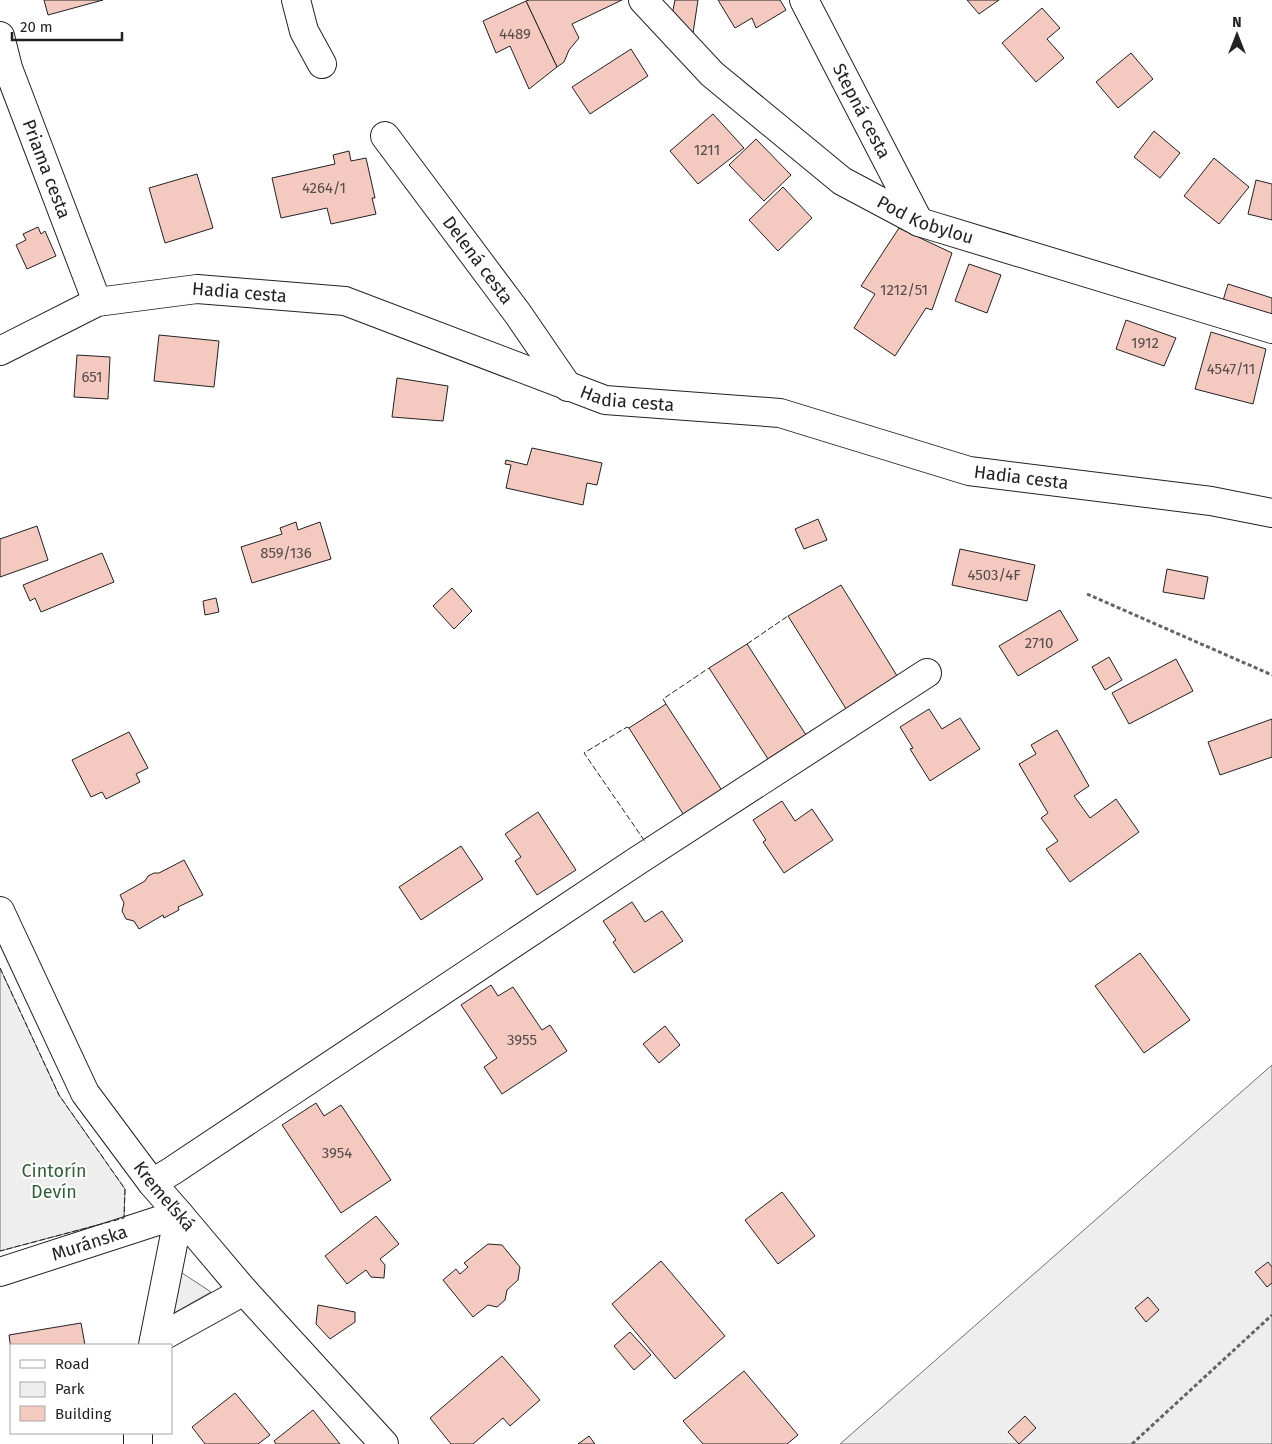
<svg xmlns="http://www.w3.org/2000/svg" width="1272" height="1444" font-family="'Fira Sans',sans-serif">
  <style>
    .green { fill: #eee; stroke: #6f6f6f }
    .building { fill: #f3c9c0; stroke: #222 }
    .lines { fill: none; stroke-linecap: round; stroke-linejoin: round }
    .street-casing { stroke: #222; stroke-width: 30 }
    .secondary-casing { stroke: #222; stroke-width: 30 }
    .path { stroke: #646464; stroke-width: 3; stroke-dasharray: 4 2.5; stroke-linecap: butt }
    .street { stroke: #fff; stroke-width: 28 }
    .secondary { stroke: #fff; stroke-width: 28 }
    .fence { stroke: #222; stroke-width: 1; stroke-dasharray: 6 2.5; stroke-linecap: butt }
    .labels { text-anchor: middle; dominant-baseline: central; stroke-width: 4; stroke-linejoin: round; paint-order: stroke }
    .number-label { font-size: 15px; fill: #564c4a }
    .street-label { font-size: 18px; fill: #222; stroke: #fff }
    .park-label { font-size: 18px; fill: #2f5e38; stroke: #fff }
  </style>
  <rect width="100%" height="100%" fill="#fff"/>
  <g class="green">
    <path d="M0,968l59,127 66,94 -1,29 -124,33z"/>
    <path d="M1272,1065v379h-432z"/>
    <path d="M179,1271l32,21 -37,21 1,-33z"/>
  </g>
  <g class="building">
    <path d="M44,0h59l-55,15z"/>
    <path d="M529,0h93l-50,24 7,14 -10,12 -5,12 -7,5 -31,-66z"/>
    <path d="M675,0h23l-6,40 -21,-20z"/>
    <path d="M718,0h62l6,10 -30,18 -4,-10 -17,10z"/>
    <path d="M967,0h32l-20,14z"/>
    <path d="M526,1l31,66 -28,22 -19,-43 -14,7 -13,-32z"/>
    <path d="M1042,8l18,20 -13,11 17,19 -28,24 -34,-39z"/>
    <path d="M631,49l17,27 -58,38 -18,-27z"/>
    <path d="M1131,53l22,26 -35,29 -22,-26z"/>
    <path d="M713,114l31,34 -46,36 -28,-33z"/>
    <path d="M1154,131l26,22 -20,25 -26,-21z"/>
    <path d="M756,139l35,36 -27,26 -35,-36z"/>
    <path d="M349,151l2,10 15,-3 9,40h-3l4,16 -45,10 -4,-16 -46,10 -9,-40 63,-14 -2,-9z"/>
    <path d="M1214,158l35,29 -30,37 -35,-28z"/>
    <path d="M197,174l16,54 -48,15 -16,-55z"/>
    <path d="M1256,180l16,4v36l-24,-6z"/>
    <path d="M783,187l29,31 -34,33 -29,-31z"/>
    <path d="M38,227l3,7 4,-3 11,25 -29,13 -11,-24 10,-5 -3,-6z"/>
    <path d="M899,228l53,25 -20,57 -6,-2 -31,48 -41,-28 21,-34 -14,-8z"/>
    <path d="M969,264l32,11 -14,38 -32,-12z"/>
    <path d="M1228,284l44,14v19l-50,-13z"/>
    <path d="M1126,320l50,18 -12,28 -48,-17z"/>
    <path d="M1211,332l55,17 -13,55 -58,-15z"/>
    <path d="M159,335l60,6 -5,46 -60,-6z"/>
    <path d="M77,355l33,2 -2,42 -34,-2z"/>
    <path d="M397,378l51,8 -5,35 -51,-4z"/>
    <path d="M532,448l70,15 -5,22 -10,-2 -4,22 -77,-17 5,-23 -6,-1 1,-4 21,5z"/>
    <path d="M818,519l9,21 -23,9 -9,-20z"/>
    <path d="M296,522l2,8 22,-8 11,37 -79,24 -11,-36 41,-13 -2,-6z"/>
    <path d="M37,526l11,34 -48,17v-38z"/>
    <path d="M960,549l75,16 -8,36 -75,-16z"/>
    <path d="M102,553l12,29 -73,30 -6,-14 -5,3 -7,-16z"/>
    <path d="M1167,569l41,8 -4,22 -41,-7z"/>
    <path d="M841,585l58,94 -51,33 -60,-96z"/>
    <path d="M452,588l20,23 -18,18 -21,-23z"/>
    <path d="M216,598l3,14 -14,3 -2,-14z"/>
    <path d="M1060,610l18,30 -60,36 -19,-30z"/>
    <path d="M747,644l61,94 -38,24 -61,-94z"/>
    <path d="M1109,657l13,23 -17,10 -13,-23z"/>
    <path d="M1176,659l17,32 -64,33 -17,-31z"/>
    <path d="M666,704l57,88 -38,25 -56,-89z"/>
    <path d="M929,709l13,20 18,-11 20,31 -50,32 -20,-32 3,-1 -13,-21z"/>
    <path d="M1272,719v38l-52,18 -12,-33z"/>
    <path d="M1057,730l32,56 -15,10 16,22 26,-19 23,33 -69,50 -24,-33 12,-8 -17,-23 7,-5 -29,-49 17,-10 -5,-9z"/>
    <path d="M129,732l19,36 -12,6 4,8 -34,17 -4,-7 -11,5 -19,-37z"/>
    <path d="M782,801l13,20 17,-12 21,31 -49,33 -21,-31 3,-2 -13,-20z"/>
    <path d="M538,812l38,58 -39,25 -22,-34 6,-4 -16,-23z"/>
    <path d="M461,846l22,33 -62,41 -22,-33z"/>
    <path d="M184,860l19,35 -25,12 1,3 -15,8 -1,-3 -24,14 -5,-8 -8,-2 -4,-8 2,-8 -4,-8 25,-14 3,-5 6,-3h5z"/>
    <path d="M632,902l13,20 17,-11 21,30 -49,32 -21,-31 3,-2 -13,-19z"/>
    <path d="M1140,953l50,67 -46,33 -49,-67z"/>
    <path d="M491,985l7,11 15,-9 29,43 8,-5 17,26 -65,43 -18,-27 13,-9 -36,-53z"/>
    <path d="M665,1026l15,19 -21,18 -16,-19z"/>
    <path d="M316,1103l8,13 17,-11 50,75 -50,33 -59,-88z"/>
    <path d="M782,1192l33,44 -37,28 -33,-44z"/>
    <path d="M376,1216l23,28 -19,15 5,6 -1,13 -13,-1 -5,-7 -19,14 -22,-28z"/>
    <path d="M488,1244l14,1 18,22 -2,13 -11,10 -2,10 -8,7 -9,-2 -15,12 -30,-37 13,-11 4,5 8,-7 -4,-4z"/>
    <path d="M661,1261l64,75 -50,43 -63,-75z"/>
    <path d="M1268,1262l4,5v16l-5,4 -12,-15z"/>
    <path d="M1148,1297l11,13 -13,12 -11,-14z"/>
    <path d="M318,1305l37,7v10l-25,17 -14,-15z"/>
    <path d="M81,1323l4,22h-74v5l-2,-15z"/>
    <path d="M630,1332l21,23 -17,15 -20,-24z"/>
    <path d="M502,1356l38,44 -30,26 -7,-8 -30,26h-22l-21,-26z"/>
    <path d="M744,1371l54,64 -11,9h-84l-20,-23z"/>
    <path d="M235,1393l35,42 -12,9h-53l-13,-17z"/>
    <path d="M313,1410l27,34h-64l-2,-3z"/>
    <path d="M1025,1416l11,12 -17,16 -11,-12z"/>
    <path d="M589,1436l6,8h-17z"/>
  </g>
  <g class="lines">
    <defs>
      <g id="street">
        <path d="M296,0l8,31 18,33"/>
        <path id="s1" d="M643,0l69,74 130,107 77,41 353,107"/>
        <path id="s2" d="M804,0l115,222"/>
        <path id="s3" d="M0,36l8,32 89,234"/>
        <path id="s4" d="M385,136l133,178 50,73"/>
        <path id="s5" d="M0,351l97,-49 100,-13 148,12 260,99 175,13 189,58 242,30 61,12"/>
        <path d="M152,1183l20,-12 465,-310 290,-188"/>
        <path id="s6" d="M0,1272l179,-58 -26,131"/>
        <path d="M154,1341l90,-50"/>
        <path d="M138,1444v-11"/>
      </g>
      <g id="secondary">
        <path id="s7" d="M0,911l85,182 67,90 27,31 65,77 140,153"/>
      </g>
    </defs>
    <use href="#street" class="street-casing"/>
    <use href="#secondary" class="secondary-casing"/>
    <g class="path">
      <path d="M1087,594l185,81"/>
      <path d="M1132,1444l140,-129"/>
    </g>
    <use href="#street" class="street"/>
    <use href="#secondary" class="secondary"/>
    <g class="fence">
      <path d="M747,644l41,-28"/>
      <path d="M666,704l-3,-5 46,-31"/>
      <path d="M629,728l-2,-1 -43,26 62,90"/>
      <path d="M0,968l59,127 66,94 -1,29 -124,33"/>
    </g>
  </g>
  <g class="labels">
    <g class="number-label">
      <text x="515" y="34">4489</text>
      <text x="707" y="150">1211</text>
      <text x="324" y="188">4264/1</text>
      <text x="904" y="290">1212/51</text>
      <text x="1145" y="343">1912</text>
      <text x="1231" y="369">4547/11</text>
      <text x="92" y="377">651</text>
      <text x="286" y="553">859/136</text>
      <text x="994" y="575">4503/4F</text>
      <text x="1039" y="643">2710</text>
      <text x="522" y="1040">3955</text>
      <text x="337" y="1153">3954</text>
    </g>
    <g class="street-label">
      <text stroke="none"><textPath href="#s2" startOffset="125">Stepná cesta</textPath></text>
      <text stroke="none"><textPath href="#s3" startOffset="141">Priama cesta</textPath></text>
      <text stroke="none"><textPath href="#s1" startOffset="362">Pod Kobylou</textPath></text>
      <text stroke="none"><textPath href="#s4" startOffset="155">Delená cesta</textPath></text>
      <text stroke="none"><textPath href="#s5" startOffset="252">Hadia cesta</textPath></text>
      <text stroke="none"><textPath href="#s5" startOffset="658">Hadia cesta</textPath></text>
      <text stroke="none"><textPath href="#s5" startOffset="1062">Hadia cesta</textPath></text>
      <text stroke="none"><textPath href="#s7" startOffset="331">Kremeľská</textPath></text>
      <text stroke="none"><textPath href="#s6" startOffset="94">Muránska</textPath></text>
    </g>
    <g class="park-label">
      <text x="54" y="1171">Cintorín<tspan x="54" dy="21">Devín</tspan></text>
    </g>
  </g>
  <rect x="10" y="1344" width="162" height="90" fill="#ffffff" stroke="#a7a7a7"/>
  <rect x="20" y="1360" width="25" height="8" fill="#ffffff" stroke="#a7a7a7"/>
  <text x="55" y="1369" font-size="15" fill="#222222">Road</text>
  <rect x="20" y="1382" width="25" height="15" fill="#eeeeee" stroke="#a7a7a7"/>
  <text x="55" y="1394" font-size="15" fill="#222222">Park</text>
  <rect x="20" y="1406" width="25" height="15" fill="#f3c9c0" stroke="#a7a7a7"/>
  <text x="55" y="1419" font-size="15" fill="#222222">Building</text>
  <g transform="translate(1237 35)" stroke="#ffffff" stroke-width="4" paint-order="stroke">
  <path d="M0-4L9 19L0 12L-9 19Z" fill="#222222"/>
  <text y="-8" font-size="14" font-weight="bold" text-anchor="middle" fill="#222222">N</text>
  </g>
  <path d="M12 32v8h110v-8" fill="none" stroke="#222222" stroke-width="2.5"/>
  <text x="20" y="32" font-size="15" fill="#222222" stroke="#ffffff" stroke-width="4" paint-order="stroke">20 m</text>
</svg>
